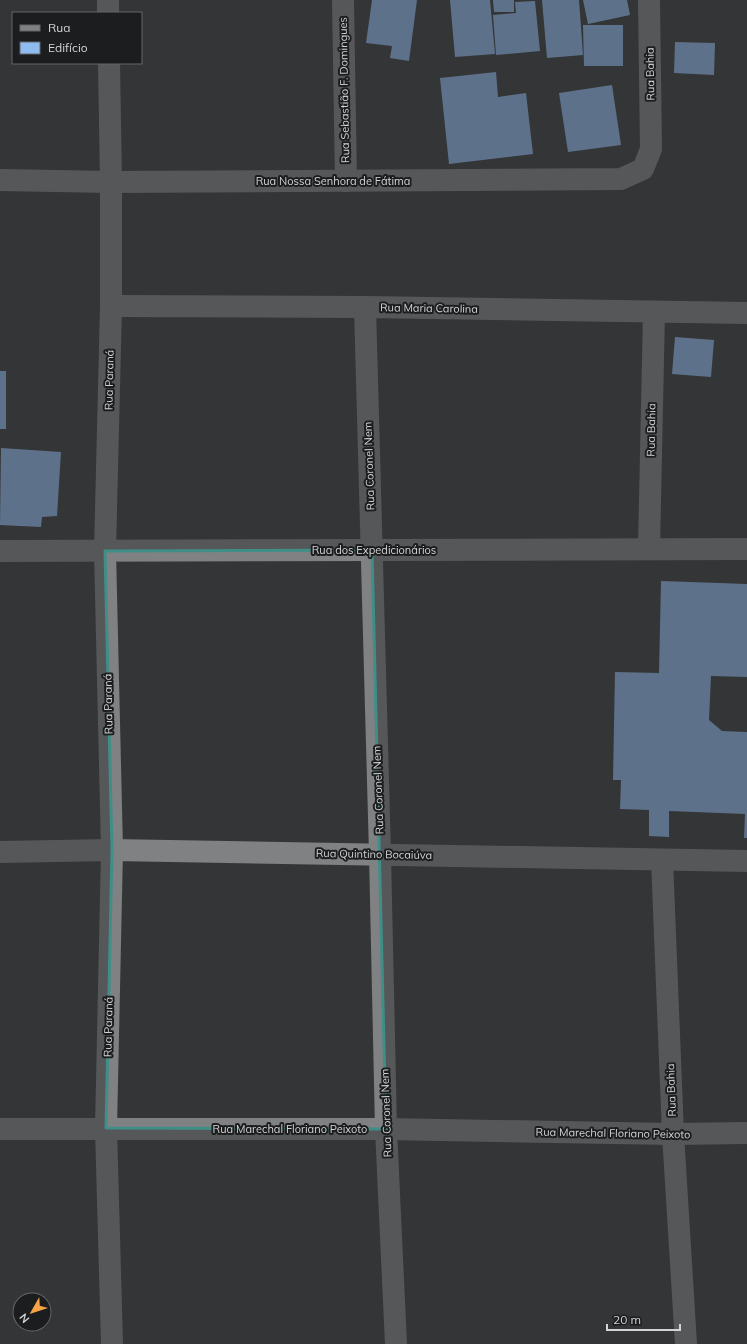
<svg xmlns="http://www.w3.org/2000/svg" width="747" height="1344" font-family="Mulish,sans-serif">
  <style>
    .building { fill: #8fbbf0 }
    .lines { fill: none; stroke-linecap: round; stroke-linejoin: round }
    .minor { stroke: #7f8183; stroke-width: 22 }
    .marked { fill: none; stroke: #408e88; stroke-width: 3; stroke-linejoin: round }
    .labels { text-anchor: middle; dominant-baseline: central; stroke-width: 4; stroke-linejoin: round; paint-order: stroke }
    .street-label { font-size: 11px; fill: #d3d4d5; stroke: #1c1d1e }
  </style>
  <rect width="100%" height="100%" fill="#343537"/>
  <g class="building">
    <path d="M372,0h45l-8,61 -19,-3 2,-12 -26,-3z"/>
    <path d="M450,0h40l5,54 -40,3z"/>
    <path d="M493,0h21v12h-20z"/>
    <path d="M542,0h37l4,55 -36,3z"/>
    <path d="M583,0h44l3,15 -42,9z"/>
    <path d="M535,1l5,50 -44,4 -3,-40 23,-2 -1,-11z"/>
    <path d="M583,25h40v41h-39z"/>
    <path d="M675,42l40,1 -1,32 -40,-2z"/>
    <path d="M496,72l2,25 28,-4 7,61 -84,10 -9,-86z"/>
    <path d="M612,85l9,60 -53,7 -9,-59z"/>
    <path d="M675,337l39,3 -3,37 -39,-3z"/>
    <rect x="0" y="371" width="6" height="58"/>
    <path d="M1,448l60,4 -4,64 -15,1 -1,10 -41,-2z"/>
    <path d="M661,581l86,3v93l-36,-1 -2,44 13,11 25,1v106h-3l1,-24 -76,-3v26l-20,-1v-26l-29,-1 1,-29h-8l2,-108 44,1z"/>
  </g>
  <g class="lines">
    <g class="minor">
      <path d="M108,0v13"/>
      <path d="M343,0l3,181"/>
      <path d="M109,63l2,119v124l-6,245 7,299 -6,278 6,216"/>
      <path d="M0,180l111,2 510,-3 22,-10 8,-20 -2,-149"/>
      <path d="M111,306l254,1 382,6"/>
      <path d="M365,307l15,547 6,275 10,215"/>
      <path d="M649,548l5,-236"/>
      <path d="M0,551l747,-2"/>
      <path d="M0,852l112,-2 635,11"/>
      <path d="M662,860l11,274 13,210"/>
      <path d="M0,1129h386l287,5 74,-1"/>
    </g>
  </g>
  <path d="M0 0H747V1344H0ZM372,550l14,579 -280,-1 6,-278 -7,-299z" fill="#343537" fill-opacity=".55" fill-rule="evenodd"/>
  <path class="marked" d="M372,550l14,579 -280,-1 6,-278 -7,-299z"/>
  <g class="labels">
    <g class="street-label">
      <text transform="translate(650 74) rotate(-91)">Rua Bahia</text>
      <text transform="translate(344 90) rotate(-91)">Rua Sebastião F. Domingues</text>
      <text x="333" y="181">Rua Nossa Senhora de Fátima</text>
      <text transform="translate(429 308) rotate(1)">Rua Maria Carolina</text>
      <text transform="translate(109 380) rotate(-89)">Rua Paraná</text>
      <text transform="translate(651 430) rotate(-89)">Rua Bahia</text>
      <text transform="translate(369 466) rotate(-92)">Rua Coronel Nem</text>
      <text x="374" y="550">Rua dos Expedicionários</text>
      <text transform="translate(108 704) rotate(-91)">Rua Paraná</text>
      <text transform="translate(378 790) rotate(-92)">Rua Coronel Nem</text>
      <text transform="translate(374 854) rotate(1)">Rua Quintino Bocaiúva</text>
      <text transform="translate(108 1027) rotate(-89)">Rua Paraná</text>
      <text transform="translate(671 1090) rotate(-92)">Rua Bahia</text>
      <text transform="translate(386 1113) rotate(-92)">Rua Coronel Nem</text>
      <text x="290" y="1129">Rua Marechal Floriano Peixoto</text>
      <text transform="translate(613 1133) rotate(1)">Rua Marechal Floriano Peixoto</text>
    </g>
  </g>
  <rect x="12" y="12" width="130" height="52" fill="#1c1d1e" stroke="#656667"/>
  <rect x="20" y="25" width="20" height="6" fill="#7f8183" stroke="#656667"/>
  <text x="48" y="32" font-size="12" fill="#d3d4d5">Rua</text>
  <rect x="20" y="42" width="20" height="12" fill="#8fbbf0" stroke="#656667"/>
  <text x="48" y="52" font-size="12" fill="#d3d4d5">Edifício</text>
  <g transform="translate(32 1312) rotate(231)"><circle r="19" fill="#1c1d1e" stroke="#656667"/>
  <path d="M0-3L7 15L0 10L-7 15Z" fill="#f6a247"/>
  <text y="-6" font-size="11" font-weight="bold" text-anchor="middle" fill="#d3d4d5">N</text>
  </g>
  <path d="M607 1324v6h73v-6" fill="none" stroke="#d3d4d5" stroke-width="2"/>
  <text x="613" y="1324" font-size="12" fill="#d3d4d5" stroke="#1c1d1e" stroke-width="3" paint-order="stroke">20 m</text>
</svg>
